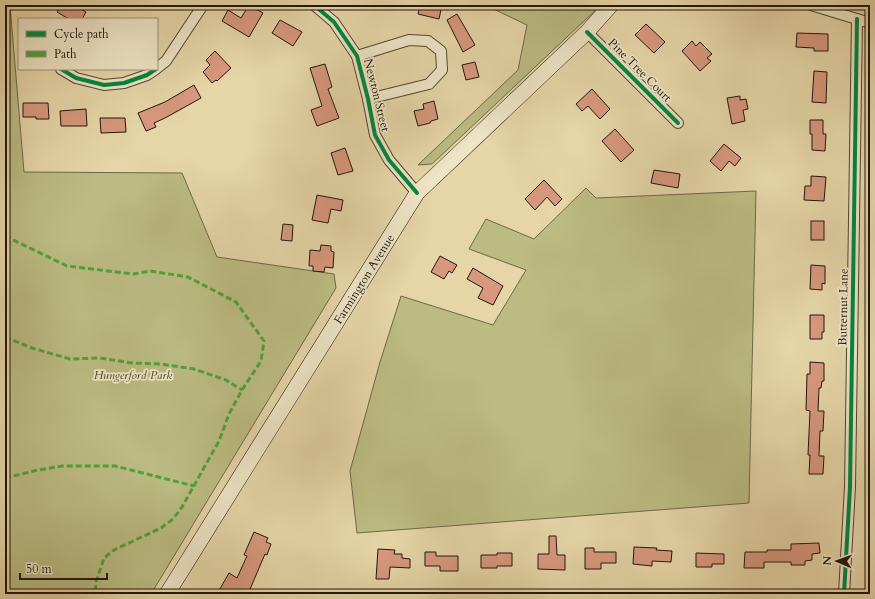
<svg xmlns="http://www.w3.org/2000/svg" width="875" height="599" font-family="Cardo,serif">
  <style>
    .green { fill: #bbbb82; stroke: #6e6847 }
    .building { fill: #d7987d; stroke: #21160c }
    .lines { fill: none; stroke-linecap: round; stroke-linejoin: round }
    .minor-casing { stroke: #524633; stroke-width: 12 }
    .secondary-casing { stroke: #21160c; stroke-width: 16 }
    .minor { stroke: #eee4c6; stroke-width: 10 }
    .secondary { stroke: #eee4c6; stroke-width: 15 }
    .quiet { stroke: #50a13e; stroke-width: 3; stroke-dasharray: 6 3; stroke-linecap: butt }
    .cycleway-casing { stroke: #eee4c6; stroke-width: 6 }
    .cycleway { stroke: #00873e; stroke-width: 4 }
    .labels { text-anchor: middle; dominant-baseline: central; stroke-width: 3.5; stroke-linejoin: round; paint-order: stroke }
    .street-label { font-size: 12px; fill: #21160c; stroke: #eee4c6 }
    .park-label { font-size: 12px; font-style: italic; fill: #4f482f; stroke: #eee4c6 }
  </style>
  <rect width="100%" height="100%" fill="#e5d5a7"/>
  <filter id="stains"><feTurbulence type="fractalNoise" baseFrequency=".005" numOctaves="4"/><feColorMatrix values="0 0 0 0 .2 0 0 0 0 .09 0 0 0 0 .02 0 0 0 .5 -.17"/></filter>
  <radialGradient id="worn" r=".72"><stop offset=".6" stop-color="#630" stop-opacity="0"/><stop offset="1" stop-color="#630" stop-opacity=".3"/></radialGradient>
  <g class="green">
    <path d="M5,5h5l14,167 158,1 35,84 117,17 2,14 -185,306h-146z"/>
    <path d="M485,5h116l-169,159 -14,1 100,-95 9,-45z"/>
    <path d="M586,188l10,10 160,-7 -7,312 -392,30 -7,-62 30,-109 21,-66 92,29 33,-55 -57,-21 17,-30 48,20z"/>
  </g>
  <g class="building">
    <path d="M61,5h14l11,7 -4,7h-13l-12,-7z"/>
    <path d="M249,5l14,8 -14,24 -27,-16 6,-11 13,8z"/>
    <path d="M420,5h22l-3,14 -21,-5z"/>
    <path d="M457,14l18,31 -12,7 -16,-32z"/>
    <path d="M280,20l22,12 -9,14 -21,-13z"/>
    <path d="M646,24l19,18 -11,11 -19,-18z"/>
    <path d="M797,33l31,1v17h-14v-3l-18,-1z"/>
    <path d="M692,41l4,5 4,-4 12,12 -5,4 4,3 -11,10 -18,-20z"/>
    <path d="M215,51l16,17 -14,13 -1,-1 -4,3 -9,-11 7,-7 -4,-5z"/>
    <path d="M475,62l4,15 -13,3 -4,-15z"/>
    <path d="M325,64l7,23 -4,2 11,29 -22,8 -6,-16 11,-4 -12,-38z"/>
    <path d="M814,71l13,1 -1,31 -14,-1z"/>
    <path d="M194,85l7,13 -36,20 -11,5 2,4 -10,4 -8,-18 27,-11z"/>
    <path d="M592,89l18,20 -10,10 -12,-13 -6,5 -6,-7z"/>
    <path d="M740,96v4l6,-1 2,10 -5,1 2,11 -13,3 -5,-26z"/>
    <path d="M434,101l4,18 -7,2 -1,2 -12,3 -4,-15 10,-2 -1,-5z"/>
    <path d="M23,103h25l1,16h-13v-2h-13z"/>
    <path d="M86,109l1,17h-26l-1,-15z"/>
    <path d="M100,118h25l1,14 -25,1z"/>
    <path d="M810,120h13v14h3l-1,17 -13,-1v-16h-2z"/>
    <path d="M615,129l19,21 -13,12 -19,-21z"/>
    <path d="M724,144l17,14 -6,8 -6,-5 -8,10 -11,-10z"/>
    <path d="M345,148l8,23 -15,4 -7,-22z"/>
    <path d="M654,170l26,4 -2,14 -27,-5z"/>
    <path d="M811,176l15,1 -2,24 -20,-1 1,-14h6z"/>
    <path d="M544,180l18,19 -7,7 -8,-9 -12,13 -10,-11z"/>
    <path d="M317,195l26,5 -2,11 -10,-2 -3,14 -16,-3z"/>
    <rect x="811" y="221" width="13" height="19"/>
    <path d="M283,224l10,1 -1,16 -11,-1z"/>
    <path d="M321,245l10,1v5l3,1 -1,16 -8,-1 -1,5 -11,-1v-5h-4l1,-16 10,1z"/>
    <path d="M440,256l17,9 -5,8 -3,-2 -5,8 -13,-7z"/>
    <path d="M811,265l14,1v18l-3,-1v7l-12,-1z"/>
    <path d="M473,268l30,18 -10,19 -15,-7 5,-10 -16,-9z"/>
    <path d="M810,315h14v17h-2v7h-12z"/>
    <path d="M810,362l14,1v18h-2l-1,7h-2l-1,23h6l-1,20h-3l-1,25h5l-1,18h-14l1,-19h-2l2,-44 -4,-1 1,-36h3z"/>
    <path d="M254,532l14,6 -2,4 5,2 -4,11 -2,-1 -17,40h-31l12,-21 8,5 10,-22 -3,-1z"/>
    <path d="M549,536h7l1,19h8v15l-27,-1v-15h11z"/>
    <path d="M819,543l1,10 -8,1v6l-7,1v4h-14v-3h-27v6h-20l1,-16h22v-2h24v-6z"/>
    <path d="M634,547l23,1 -1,2 16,1 -1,11 -19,-1v5l-19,-2z"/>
    <path d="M585,548h9v4h22v11h-15v6h-16z"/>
    <path d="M378,549l17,1 -1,4h8v4l8,1v9l-20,-1 -1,12h-13z"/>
    <path d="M425,552h11v4h22v15h-18v-5h-15z"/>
    <path d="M497,553h15v13h-15v2h-16v-13h16z"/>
    <path d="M696,553l28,1v10h-12v3h-16z"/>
  </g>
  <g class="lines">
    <defs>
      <g id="minor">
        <path d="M314,5l20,17 23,34 11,43 7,36 14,25 28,33"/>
        <path d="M811,5l59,18"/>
        <path d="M587,32l91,91"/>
        <path d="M357,56l52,-16 19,1 13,10 1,19 -13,14 -61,15"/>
        <path d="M157,68l9,-7 37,-56"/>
        <path d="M61,69l15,9 28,7 20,-2 23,-8 9,-6"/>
        <path d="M844,594l6,-107 7,-468"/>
      </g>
      <path id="secondary" d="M167,594l250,-401 170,-161 24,-27"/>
    </defs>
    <use href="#minor" class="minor-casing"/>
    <use href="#secondary" class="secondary-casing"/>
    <use href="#minor" class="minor"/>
    <use href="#secondary" class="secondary"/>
    <g class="quiet">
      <path d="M5,236l62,30 66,8 17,-3 38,6 48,25 28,39 -3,20 -19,29 -13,24 -10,27 -37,66 -9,12 -12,9 -47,22 -10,8 -8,24 -1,12"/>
      <path d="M5,337l27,11 38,11 30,-1 32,5 29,1 33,5 32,11 16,10"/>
      <path d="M5,478l33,-8 24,-4h53l79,20"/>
    </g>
    <defs>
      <g id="cycleway">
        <path d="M314,5l20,17 23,34 11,43 7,36 14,25 28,33"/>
        <path d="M587,32l91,91"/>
        <path d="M61,69l15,9 28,7 20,-2 23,-8 9,-6"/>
        <path d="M844,594l6,-107 7,-468"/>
      </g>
    </defs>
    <use href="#cycleway" class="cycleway-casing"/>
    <use href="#cycleway" class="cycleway"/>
  </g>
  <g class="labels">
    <g class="street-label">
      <text transform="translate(640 70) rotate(45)">Pine Tree Court</text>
      <text transform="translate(377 95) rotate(76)">Newton Street</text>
      <text transform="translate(364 279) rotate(-58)">Farmington Avenue</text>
      <text transform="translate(843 307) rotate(-89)">Butternut Lane</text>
    </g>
    <g class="park-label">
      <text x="133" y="375">Hungerford Park</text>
    </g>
  </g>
  <rect width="875" height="599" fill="none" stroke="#e5d5a7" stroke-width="20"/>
  <rect x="6" y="6" width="863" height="587" fill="none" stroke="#21160c" stroke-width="2"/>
  <rect x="10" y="10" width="855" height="579" fill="none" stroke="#21160c"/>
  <rect x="18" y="18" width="140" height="52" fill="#eee4c6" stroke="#9c927c"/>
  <rect x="26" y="31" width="20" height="6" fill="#00873e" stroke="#9c927c"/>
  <text x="54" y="38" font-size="12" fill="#21160c">Cycle path</text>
  <rect x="26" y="51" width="20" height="6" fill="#50a13e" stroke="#9c927c"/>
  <text x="54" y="58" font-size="12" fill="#21160c">Path</text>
  <g transform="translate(837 561) rotate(272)" stroke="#eee4c6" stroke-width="3" paint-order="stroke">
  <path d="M0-3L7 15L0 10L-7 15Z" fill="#21160c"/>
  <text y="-6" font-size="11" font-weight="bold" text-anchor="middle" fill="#21160c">N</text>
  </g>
  <path d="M20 573v6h87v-6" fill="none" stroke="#21160c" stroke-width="2"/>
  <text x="26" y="573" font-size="12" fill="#21160c" stroke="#eee4c6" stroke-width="3" paint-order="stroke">50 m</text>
  <rect width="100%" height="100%" filter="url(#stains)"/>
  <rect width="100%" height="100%" fill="url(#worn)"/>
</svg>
